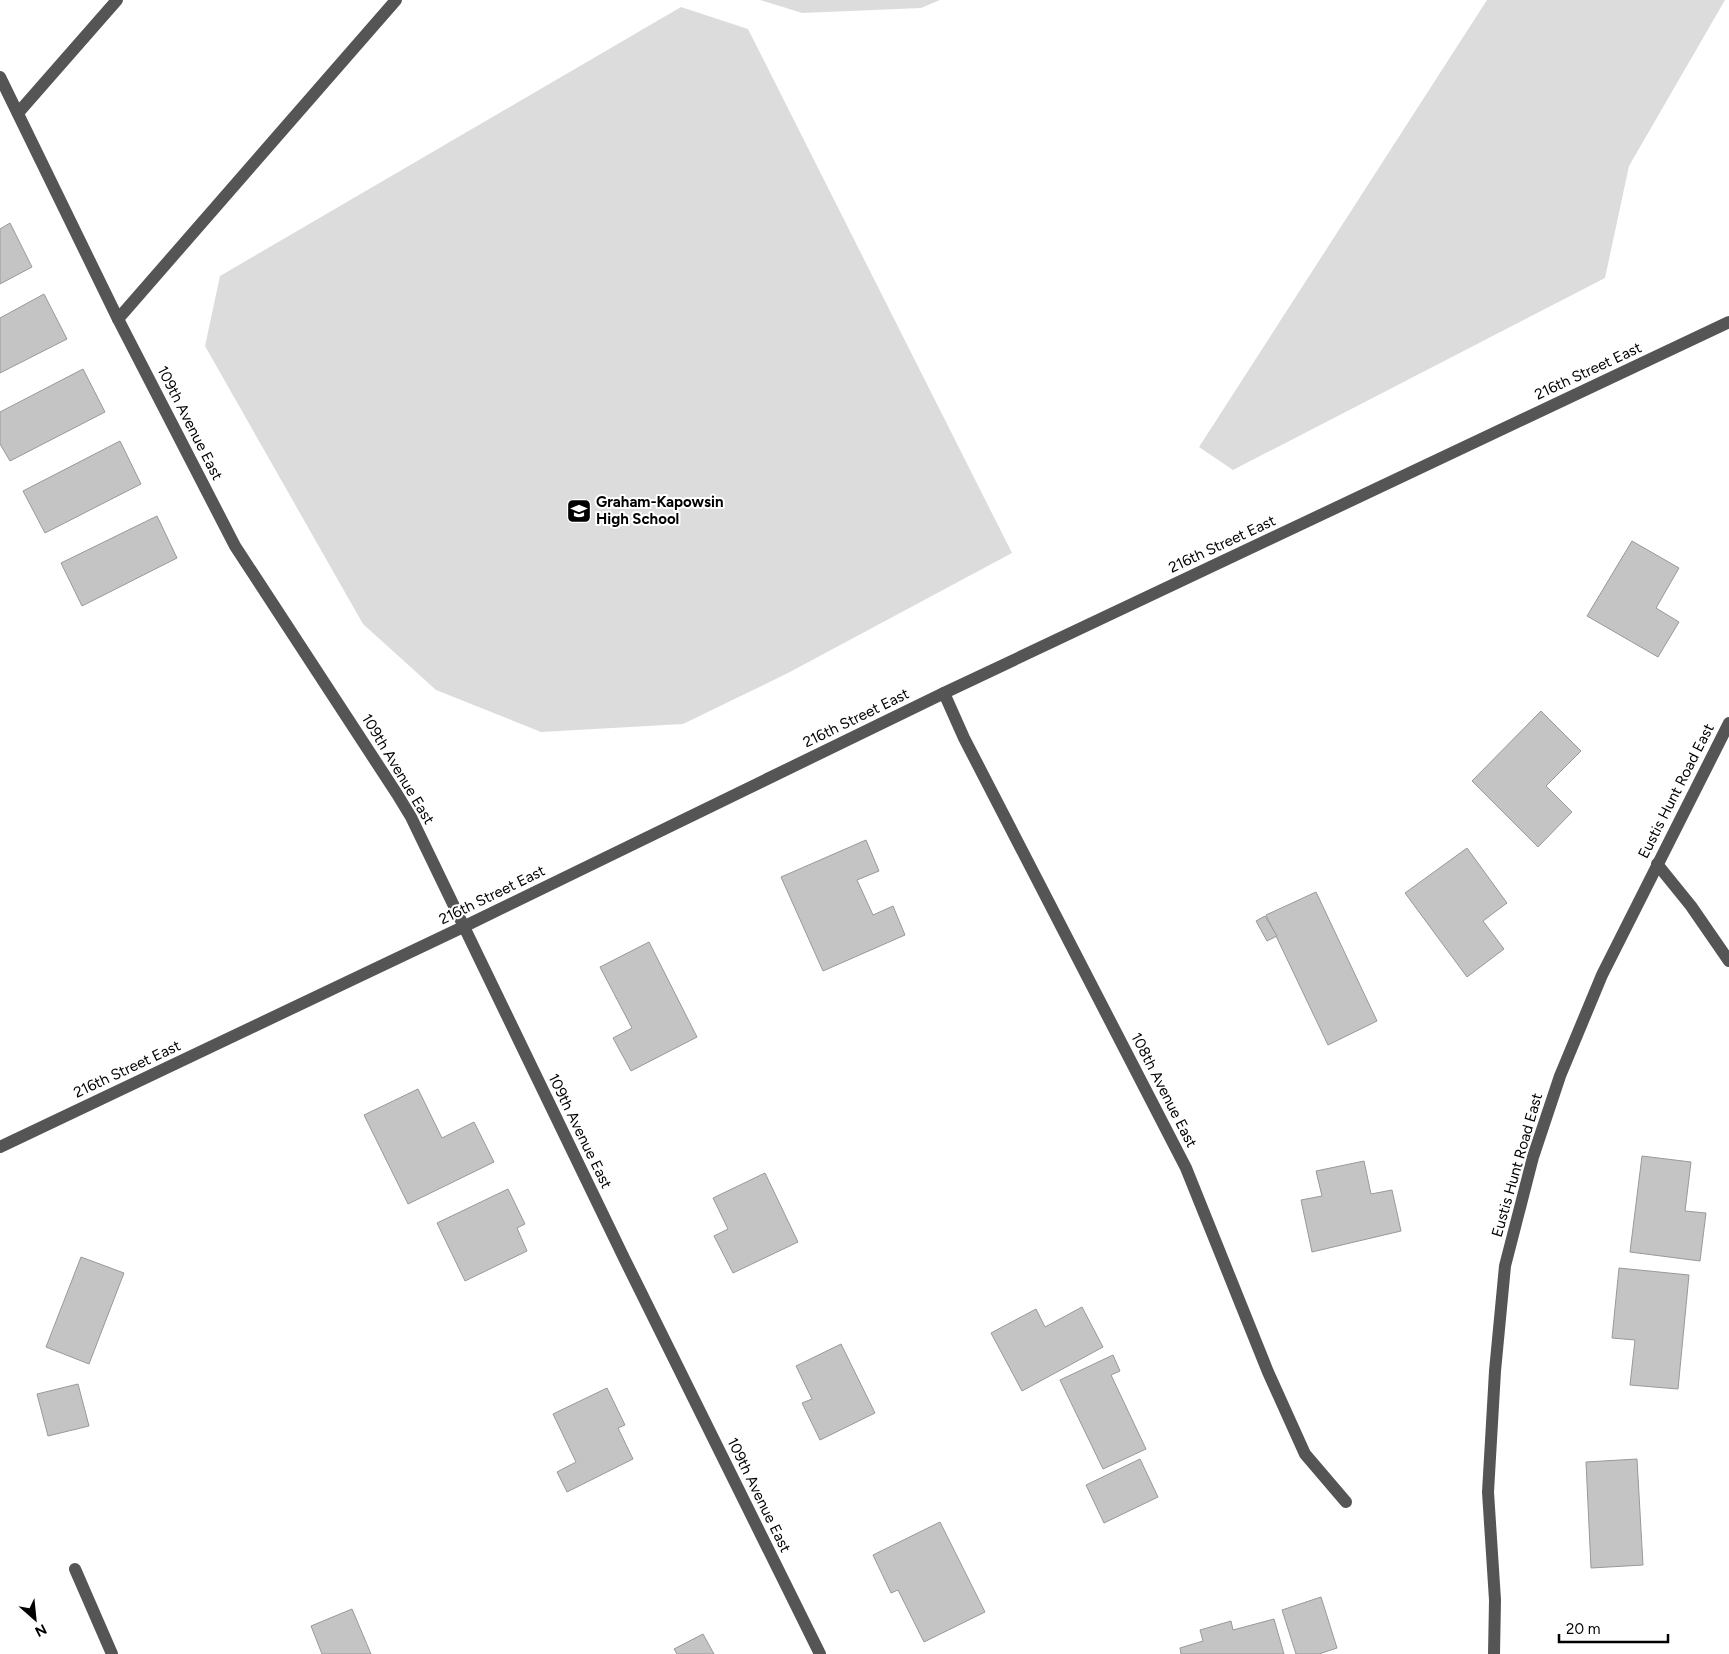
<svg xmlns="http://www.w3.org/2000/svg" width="1729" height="1654" font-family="Figtree,sans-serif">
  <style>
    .green { fill: #dcdcdc }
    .building { fill: #c4c4c4; stroke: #999 }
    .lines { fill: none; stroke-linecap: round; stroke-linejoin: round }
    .minor { stroke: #555; stroke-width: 12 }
    .labels { text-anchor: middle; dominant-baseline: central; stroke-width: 4; stroke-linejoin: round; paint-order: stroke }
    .street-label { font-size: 15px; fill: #000; stroke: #fff }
    .poi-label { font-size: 15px; font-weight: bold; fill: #000; stroke: #fff; text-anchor: start }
  </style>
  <rect width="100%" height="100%" fill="#fff"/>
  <g class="green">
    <path d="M760,0h180l-19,8 -119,5z"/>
    <path d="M1487,0h238l-96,166 -24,112 -372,192 -34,-23z"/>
    <path d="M681,7l67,22 264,524 -224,120 -105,51 -142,8 -105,-42 -73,-66 -158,-278 15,-70z"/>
  </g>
  <g class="building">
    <path d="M10,223l22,44 -32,17v-55z"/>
    <path d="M44,294l23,45 -67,34v-55z"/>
    <path d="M83,369l22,43 -95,49 -10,-17v-32z"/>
    <path d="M120,441l21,43 -96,49 -22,-42z"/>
    <path d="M157,516l20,42 -95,48 -21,-43z"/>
    <path d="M1632,541l47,27 -23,40 23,14 -21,35 -71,-41z"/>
    <path d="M1541,711l40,40 -35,35 26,26 -34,35 -66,-66z"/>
    <path d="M866,840l13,31 -22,9 16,35 20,-9 12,29 -82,36 -42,-94z"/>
    <path d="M1467,848l40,55 -24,18 21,28 -37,28 -62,-84z"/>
    <path d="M1316,892l61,129 -49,24 -62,-130z"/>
    <path d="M1265,916l12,20 -10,5 -11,-20z"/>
    <path d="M649,942l48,95 -66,34 -18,-33 19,-10 -32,-61z"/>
    <path d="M418,1089l24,49 32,-16 20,40 -86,42 -44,-89z"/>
    <path d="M1642,1156l49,6 -6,49 21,2 -6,48 -70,-9z"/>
    <path d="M1364,1161l7,33 21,-4 9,41 -89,21 -11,-52 21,-4 -6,-25z"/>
    <path d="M765,1173l33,69 -65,31 -19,-37 14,-7 -15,-31z"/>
    <path d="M508,1189l17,35 -8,4 10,23 -62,30 -28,-58z"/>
    <path d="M81,1257l43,16 -35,91 -43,-17z"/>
    <path d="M1619,1268l70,7 -11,114 -48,-4 5,-45 -23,-2z"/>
    <path d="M1082,1307l21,40 -81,44 -31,-58 45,-24 9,18z"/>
    <path d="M841,1344l34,69 -55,27 -18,-37 10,-4 -16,-33z"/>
    <path d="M1113,1355l7,16 -9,4 35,74 -43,20 -43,-89z"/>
    <path d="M78,1384l11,42 -41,10 -11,-42z"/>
    <path d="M607,1388l18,37 -7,3 15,31 -66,33 -10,-20 19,-10 -23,-48z"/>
    <path d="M1140,1459l18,38 -54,26 -18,-38z"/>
    <path d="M1637,1459l6,106 -52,3 -5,-106z"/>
    <path d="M940,1522l45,90 -61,30 -26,-52 -7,3 -18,-38z"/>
    <path d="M1321,1597l16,51 -18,6h-23l-14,-44z"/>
    <path d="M352,1609l19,45h-49l-11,-28z"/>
    <path d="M1274,1619l10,35h-103l-1,-6 23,-7 -3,-11 31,-9 2,9z"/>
    <path d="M703,1634l11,20h-37l-3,-5z"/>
  </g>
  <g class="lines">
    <g class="minor">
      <path d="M0,77l118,242 117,227 162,248 14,23 213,441 196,396"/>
      <path d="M18,113l99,-113"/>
      <path d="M118,319l278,-319"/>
      <path d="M944,693l20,45 222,430 82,204 37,82 41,48"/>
      <path d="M1657,864l34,42 38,55"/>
      <path d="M0,1147l463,-220 481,-234 785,-371"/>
      <path d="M75,1569l37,85"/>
      <path d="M1494,1654l1,-54 -7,-108 7,-121 10,-105 28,-109 27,-81 42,-101 127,-252"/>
    </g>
  </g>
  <defs>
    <symbol id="school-square" viewBox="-11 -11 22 22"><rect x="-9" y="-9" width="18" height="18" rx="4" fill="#000" stroke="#fff"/><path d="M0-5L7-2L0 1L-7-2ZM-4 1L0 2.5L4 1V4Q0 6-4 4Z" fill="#fff"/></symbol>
  </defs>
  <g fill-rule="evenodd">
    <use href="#school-square" x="565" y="497" width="28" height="28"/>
  </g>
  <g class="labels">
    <g class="street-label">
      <text transform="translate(1588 371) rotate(-25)">216th Street East</text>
      <text transform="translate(190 423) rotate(63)">109th Avenue East</text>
      <text transform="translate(1222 544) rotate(-25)">216th Street East</text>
      <text transform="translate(856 718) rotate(-26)">216th Street East</text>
      <text transform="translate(398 769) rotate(59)">109th Avenue East</text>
      <text transform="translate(1676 791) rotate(-63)">Eustis Hunt Road East</text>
      <text transform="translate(492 895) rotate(-26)">216th Street East</text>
      <text transform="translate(127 1069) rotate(-25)">216th Street East</text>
      <text transform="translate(1164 1090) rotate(63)">108th Avenue East</text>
      <text transform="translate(580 1131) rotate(64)">109th Avenue East</text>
      <text transform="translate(1517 1165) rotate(-74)">Eustis Hunt Road East</text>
      <text transform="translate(759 1495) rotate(64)">109th Avenue East</text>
    </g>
    <g class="poi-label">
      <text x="596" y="502">Graham-Kapowsin<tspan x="596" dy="17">High School</tspan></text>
    </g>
  </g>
  <g transform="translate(35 1619) rotate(153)" stroke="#ffffff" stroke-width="4" paint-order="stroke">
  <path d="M0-4L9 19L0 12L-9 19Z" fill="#000000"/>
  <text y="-8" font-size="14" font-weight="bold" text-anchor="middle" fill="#000000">N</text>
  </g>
  <path d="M1559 1634v8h109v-8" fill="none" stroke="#000000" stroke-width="2.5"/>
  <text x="1566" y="1634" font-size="15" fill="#000000" stroke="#ffffff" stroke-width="4" paint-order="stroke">20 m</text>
</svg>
